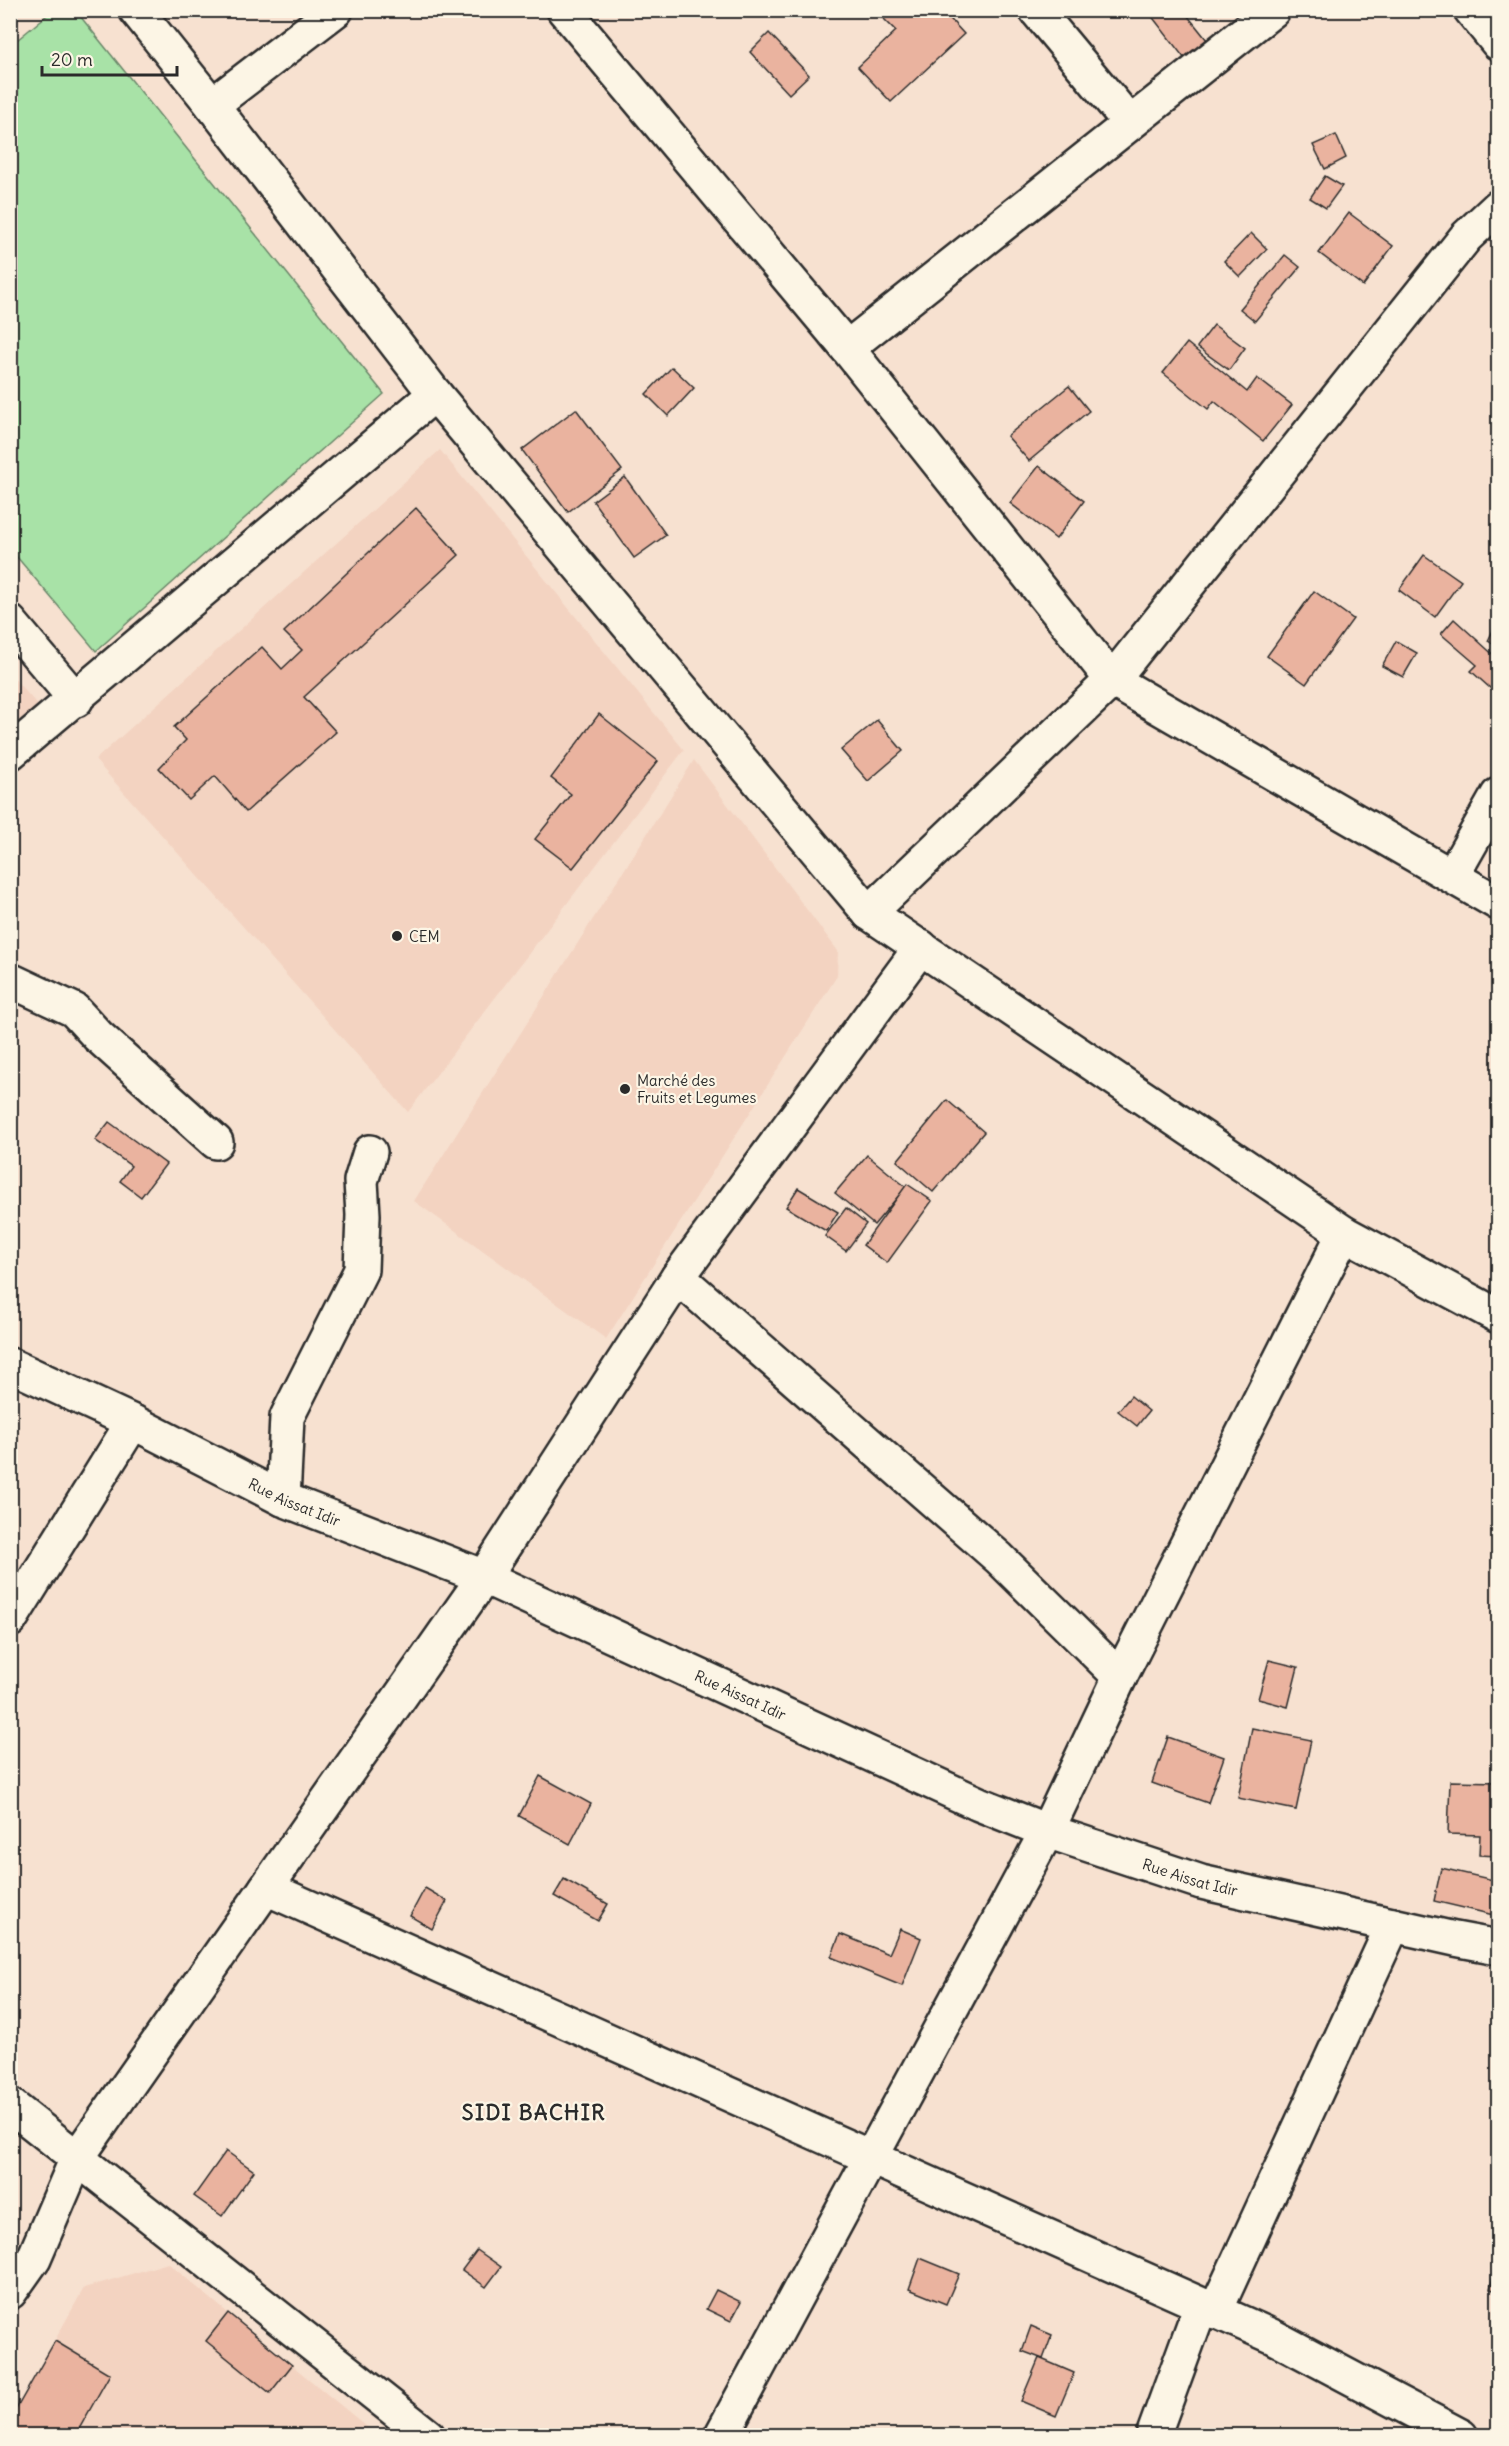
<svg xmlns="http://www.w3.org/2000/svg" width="1509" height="2446" font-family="Delius,sans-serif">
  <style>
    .built { fill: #f3d3c1 }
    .green { fill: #a8e2a7; stroke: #6a8669; stroke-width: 1.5 }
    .building { fill: #eab39f; stroke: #2b2b2b; stroke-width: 1.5 }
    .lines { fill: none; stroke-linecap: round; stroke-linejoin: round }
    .minor-casing { stroke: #2b2b2b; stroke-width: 38 }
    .minor { stroke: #fcf5e5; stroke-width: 33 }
    .poi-dot { fill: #2b2b2b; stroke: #fcf5e5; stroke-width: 2 }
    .labels { text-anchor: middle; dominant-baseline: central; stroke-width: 4.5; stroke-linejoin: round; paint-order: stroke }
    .poi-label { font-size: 15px; fill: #2b2b2b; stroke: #fcf5e5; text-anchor: start }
    .street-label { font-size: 15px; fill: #2b2b2b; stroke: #fcf5e5 }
    .district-label { font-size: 21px; font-weight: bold; letter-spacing: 1.5px; fill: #2b2b2b; stroke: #fcf5e5 }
  </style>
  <rect width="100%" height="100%" fill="#f7e1d0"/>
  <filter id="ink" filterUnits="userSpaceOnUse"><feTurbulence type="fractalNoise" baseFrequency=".0167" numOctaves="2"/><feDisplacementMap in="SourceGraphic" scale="12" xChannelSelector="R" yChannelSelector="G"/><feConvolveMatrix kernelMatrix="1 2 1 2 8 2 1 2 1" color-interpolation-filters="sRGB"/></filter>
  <g filter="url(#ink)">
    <g class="built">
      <path d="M440,450l244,300 -276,362 -313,-352z"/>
      <path d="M10,674l41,46 -41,33z"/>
      <path d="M694,760l144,191 -1,25 -231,363 -192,-138z"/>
      <path d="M168,2263l60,50 149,122 -366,1v-17l73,-131z"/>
    </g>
    <path class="green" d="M52,11h24l308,383 -288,257 -85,-101v-505z"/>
    <g class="building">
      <path d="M889,10h53l22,24 -73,68 -33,-35 38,-36 -14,-14z"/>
      <path d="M1147,10h36l24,30 -22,19z"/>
      <path d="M769,33l40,42 -20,19 -39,-42z"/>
      <path d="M1336,135l10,23 -21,11 -12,-24z"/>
      <path d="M1325,176l17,10 -16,22 -16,-10z"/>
      <path d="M1349,213l44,33 -30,40 -44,-33z"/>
      <path d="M1251,233l16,16 -27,28 -16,-16z"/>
      <path d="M1285,255l15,12 -45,54 -15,-12z"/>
      <path d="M1214,325l31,23 -16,22 -32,-23z"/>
      <path d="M1187,343l60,49 10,-14 35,27 -29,36 -49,-40 -6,8 -45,-36z"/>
      <path d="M672,367l22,21 -26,28 -22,-22z"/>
      <path d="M1069,386l20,25 -60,50 -22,-25z"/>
      <path d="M576,409l46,61 -54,42 -46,-62z"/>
      <path d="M1039,466l45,35 -28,38 -46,-36z"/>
      <path d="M625,477l41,58 -32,23 -41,-57z"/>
      <path d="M416,508l43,47 -155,142 32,35 -90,80 -31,-36 -26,24 -30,-32 27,-28 -12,-13 88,-80 20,22 20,-19 -18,-18z"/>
      <path d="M1424,555l37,26 -26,36 -36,-27z"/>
      <path d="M1314,591l39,28 -47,65 -39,-28z"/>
      <path d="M1454,619l44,40v36l-27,-24 6,-6 -36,-31z"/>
      <path d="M1498,620v27l-10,-6z"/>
      <path d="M1396,641l21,12 -14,24 -21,-11z"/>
      <path d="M599,714l59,47 -85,107 -38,-29 36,-45 -20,-16z"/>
      <path d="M877,720l26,31 -35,30 -27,-31z"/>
      <path d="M947,1100l37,32 -51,60 -36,-31z"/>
      <path d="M109,1122l57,42 -25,33 -21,-16 11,-15 -36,-26z"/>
      <path d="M867,1155l39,32 -32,38 -39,-32z"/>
      <path d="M907,1184l25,17 -45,62 -24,-18z"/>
      <path d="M798,1188l40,24 -12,19 -40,-24z"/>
      <path d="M846,1208l20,16 -20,27 -21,-15z"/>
      <path d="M1131,1396l18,15 -12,15 -19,-15z"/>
      <path d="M1269,1660l29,7 -10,40 -30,-8z"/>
      <path d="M1252,1728l59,12 -15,70 -58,-12z"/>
      <path d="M1168,1737l56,20 -16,46 -56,-20z"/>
      <path d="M540,1776l51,28 -21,40 -51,-28z"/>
      <path d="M1450,1781l48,1v74l-19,-1 1,-20 -32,-1z"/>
      <path d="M1441,1868l57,13v35l-64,-15z"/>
      <path d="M564,1879l44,25 -10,17 -44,-25z"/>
      <path d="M425,1888l22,13 -15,28 -22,-13z"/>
      <path d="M900,1929l21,9 -19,48 -71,-29 9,-23 49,20z"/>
      <path d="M226,2151l28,20 -32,45 -28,-20z"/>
      <path d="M477,2250l24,17 -15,20 -24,-17z"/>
      <path d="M1498,2256v35l-8,-2z"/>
      <path d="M920,2258l39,16 -13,30 -37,-15z"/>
      <path d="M716,2290l25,12 -10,19 -25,-12z"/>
      <path d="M228,2313l64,52 -22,28 -64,-52z"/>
      <path d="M1031,2326l21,9 -9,24 -21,-8z"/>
      <path d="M55,2341l55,33 -35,62h-65v-16z"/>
      <path d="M1039,2358l35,15 -18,43 -35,-15z"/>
    </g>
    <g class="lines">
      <defs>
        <g id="minor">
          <path d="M136,10l76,95 223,289 434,519 475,320 154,83"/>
          <path d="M564,10l283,338 265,332 386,223"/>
          <path d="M1036,10l94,113"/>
          <path d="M1471,10l27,33"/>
          <path d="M212,105l124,-95"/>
          <path d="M847,348l426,-338"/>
          <path d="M10,622l66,78"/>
          <path d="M10,753l425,-359"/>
          <path d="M1452,876l46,-81"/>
          <path d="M869,913l243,-233 354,-443 32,-30"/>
          <path d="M10,980l64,30 24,26 118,106"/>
          <path d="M678,1277l321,281 121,119"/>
          <path id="s1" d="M10,1365l123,57 150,77 201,78 495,227 68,27 154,51 254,57 43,8"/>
          <path d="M283,1499l4,-82 74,-147 2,-55 -2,-34 9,-29"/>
          <path d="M10,1620l123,-198"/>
          <path d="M266,1888l1008,449 187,99"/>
          <path d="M10,2105l418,331"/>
          <path d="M10,2292l24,-34 43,-100 407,-581 194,-300 243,-330"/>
          <path d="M1215,2312l178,-387"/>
          <path d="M721,2436l326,-605 73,-154 224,-444"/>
          <path d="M1153,2436l48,-131"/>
        </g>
      </defs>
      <use href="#minor" class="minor-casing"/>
      <use href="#minor" class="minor"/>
    </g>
  </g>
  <g class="poi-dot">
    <circle cx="397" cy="936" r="6"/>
    <circle cx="625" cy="1089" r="6"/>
  </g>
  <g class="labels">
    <g class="poi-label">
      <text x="409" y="936">CEM</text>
      <text x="637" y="1080">Marché des<tspan x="637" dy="17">Fruits et Legumes</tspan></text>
    </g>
    <g class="street-label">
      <text stroke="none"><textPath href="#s1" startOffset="316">Rue Aissat Idir</textPath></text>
      <text stroke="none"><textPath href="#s1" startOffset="802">Rue Aissat Idir</textPath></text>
      <text stroke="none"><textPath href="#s1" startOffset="1288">Rue Aissat Idir</textPath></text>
    </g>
    <g class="district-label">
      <text x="534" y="2112">SIDI BACHIR</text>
    </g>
  </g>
  <rect width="1509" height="2446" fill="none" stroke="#fcf5e5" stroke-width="36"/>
  <rect x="18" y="18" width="1473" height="2410" fill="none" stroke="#2b2b2b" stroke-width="2" filter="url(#ink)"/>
  <path d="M42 66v9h135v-9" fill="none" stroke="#2b2b2b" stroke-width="3"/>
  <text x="51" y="66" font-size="18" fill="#2b2b2b" stroke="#fcf5e5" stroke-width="4.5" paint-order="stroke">20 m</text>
</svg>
